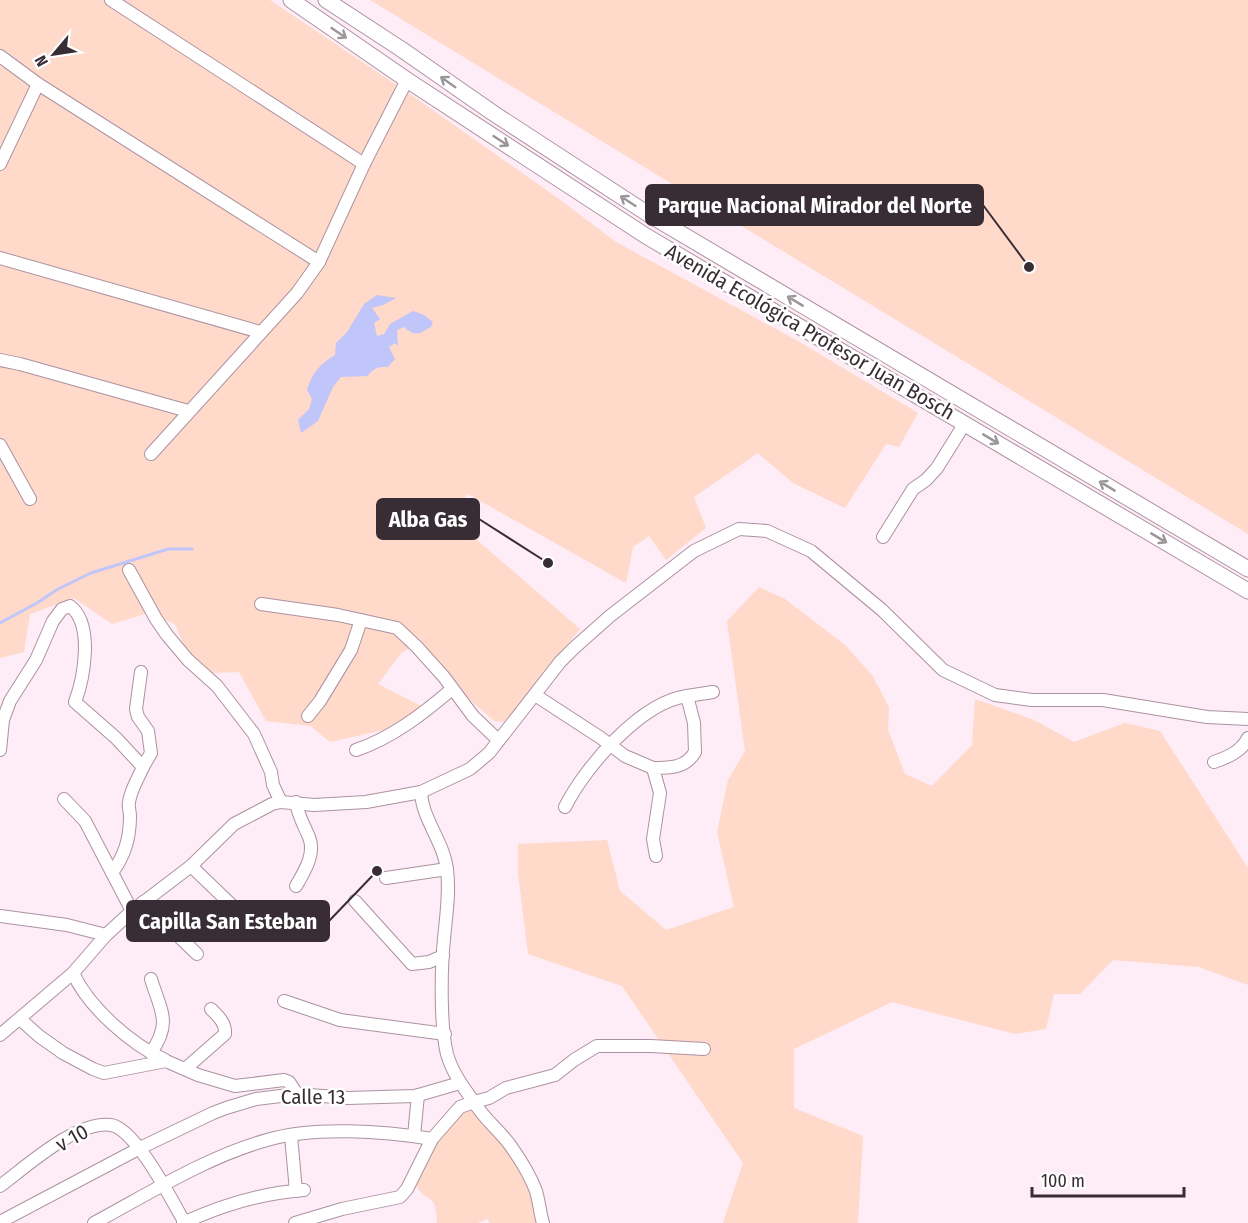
<svg xmlns="http://www.w3.org/2000/svg" width="1248" height="1223" font-family="'Fira Sans Condensed',sans-serif">
  <style>
    .green { fill: #ffd9c9 }
    .water { fill: #c0c6f9 }
    .lines { fill: none; stroke-linecap: round; stroke-linejoin: round }
    .stream { stroke: #c0c6f9; stroke-width: 3 }
    .minor-casing { stroke: #ac92a1; stroke-width: 14 }
    .tertiary-casing { stroke: #ac92a1; stroke-width: 17 }
    .minor { stroke: #fff; stroke-width: 12 }
    .tertiary { stroke: #fff; stroke-width: 15 }
    .oneway { stroke: #9c969a }
    .labels { text-anchor: middle; dominant-baseline: central; stroke-width: 5; stroke-linejoin: round; paint-order: stroke }
    .street-label { font-size: 21px; fill: #382d34; stroke: #fff }
    .leader { fill: none; stroke: #382d34; stroke-width: 2 }
    .callout-dot { fill: #382d34; stroke: #fff; stroke-width: 2 }
    .callout { fill: #382d34; stroke: #382d34; stroke-width: 2 }
    .callout-label { font-size: 22px; text-anchor: middle; font-weight: bold; fill: #fff }
  </style>
  <rect width="100%" height="100%" fill="#feecf6"/>
  <g class="green">
    <path d="M0,0h270l140,94 149,105 57,43 182,99 120,72 -19,34 -13,-3 -41,64 -52,-25 -35,-30 -64,44 12,31 -40,32 -17,-24 -16,11 -7,36 -158,-89 -21,20 133,115 -76,93 -10,-1 -27,-24 -45,-55 -21,11 -23,31 51,26 -23,15 -76,17 -19,-16 -45,-5 -27,-49 -27,1 -19,-6 -18,-43 -27,-11 -36,11 -38,-26 -44,16 -6,38 -24,6z"/>
    <path d="M370,0h878v534z"/>
    <path d="M759,587l26,12 60,46 27,30 17,32 -1,23 17,44 27,12 40,-41 3,-46 59,21 40,22 51,-19 35,8 88,137v117l-49,-18 -86,-7 -33,34h-26l-8,35 -31,5 -123,-32 -98,47v59l69,28 -5,87h-135l20,-60 -121,-177 -94,-32 -10,-81v-29l89,-4 13,51 46,39 68,-23 -17,-75 11,-52 17,-29 -18,-130z"/>
    <path d="M469,1106l56,63 14,54h-49l-3,-4 -9,4h-41c-1,-34 -10,-17 -22,-39l12,-35z"/>
  </g>
  <path class="water" d="M377,295l19,3 -13,7 -11,3 8,11 -6,4 3,13 7,-2 6,-10 23,-13 11,4 9,7 -2,5c-12,7 -16,10 -27,0l-7,3 1,16 -3,-3 -6,4 6,12 -7,8c-8,-1 -16,2 -20,9l-27,1 -8,10 -15,34 -17,12 -3,-13 11,-11 3,-10 -5,-9c5,-17 13,-26 28,-35l1,-12 11,-11 17,-28z"/>
  <g class="lines">
    <path class="stream" d="M0,623l37,-20 21,-14 33,-16 77,-24h24"/>
    <defs>
      <g id="minor">
        <path d="M111,0l253,164"/>
        <path d="M0,56l38,28 281,178"/>
        <path d="M0,164l38,-80"/>
        <path d="M0,258l260,74"/>
        <path d="M0,360l20,4 168,47"/>
        <path d="M0,445l30,54"/>
        <path d="M151,454l146,-161 22,-31 45,-98 43,-84"/>
        <path d="M883,537l30,-48 13,-9 11,-12 28,-45"/>
        <path d="M129,570l27,49 11,16 21,25 29,26 37,48 17,38 2,13 8,17"/>
        <path d="M261,604l77,11 59,13 20,19 27,30 29,39 23,22 3,2"/>
        <path d="M141,672l-5,37 2,8 10,14 3,22 -8,14"/>
        <path d="M535,695l66,43 24,18 28,12"/>
        <path d="M687,696l26,-4"/>
        <path d="M308,716l12,-15 31,-51 10,-30"/>
        <path d="M0,750l3,-30 7,-19 26,-41 17,-39 9,-12 8,-3c24,18 14,72 5,96l41,36 27,29c-5,12 -12,22 -14,35 -1,5 1,9 1,14 0,22 -5,39 -18,57"/>
        <path d="M356,750c36,-12 68,-37 96,-61"/>
        <path d="M1214,762c14,-5 27,-10 34,-24"/>
        <path d="M421,792c1,27 23,50 26,78 3,23 -1,46 -3,69 -3,29 -4,87 3,115 5,18 16,33 27,48l15,-4 17,-10 49,-13 19,-15 23,-14h54l53,3"/>
        <path d="M64,799l21,22 47,90"/>
        <path d="M565,807c20,-40 76,-105 122,-111l7,27 1,29c-9,16 -25,16 -42,16l7,25 -7,46 3,17"/>
        <path d="M191,866l52,50"/>
        <path d="M386,878l61,-9"/>
        <path d="M296,886c8,-14 20,-32 13,-49 -5,-12 -11,-21 -13,-35"/>
        <path d="M355,901l57,63 17,-2 14,-6"/>
        <path d="M143,902l54,52"/>
        <path d="M0,916l67,9 39,10"/>
        <path d="M73,973c16,35 58,71 92,87"/>
        <path d="M284,1001l56,19 105,14"/>
        <path d="M20,1019l19,17 24,17 30,16 11,4 62,-12 32,14 37,11 49,-6 5,2 8,12"/>
        <path d="M0,1035l73,-62 33,-38 26,-24 59,-45 43,-42 38,-20 9,-2 33,3 52,-3 55,-10 49,-23 19,-16 71,-91 14,-14 36,-32 84,-65 45,-22 28,2 44,20 71,59 61,60 52,25 37,5h71l104,17 41,2"/>
        <path d="M151,1053c21,-31 10,-41 0,-74"/>
        <path d="M185,1069l40,-35c1,-11 -7,-18 -14,-25"/>
        <path d="M291,1136l5,55"/>
        <path d="M414,1136l4,-41"/>
        <path d="M0,1186c27,-20 77,-66 111,-61 25,4 61,76 74,98"/>
        <path d="M0,1222l140,-74 73,-35 13,-5 30,-9 41,-5 51,4 67,-2 45,-13"/>
        <path d="M94,1223c56,-30 112,-66 173,-83 46,-14 117,-9 165,-1"/>
        <path d="M183,1223c39,-18 79,-30 121,-33"/>
        <path d="M295,1223l47,-14 58,-12 7,-8 25,-50 28,-32 14,-5c10,17 25,28 36,43 10,14 20,30 26,46 3,10 4,22 7,32"/>
      </g>
      <g id="tertiary">
        <path d="M291,0l116,80 239,156 602,355"/>
        <path d="M326,0l75,49 92,64 155,101 600,355"/>
      </g>
    </defs>
    <use href="#minor" class="minor-casing"/>
    <use href="#tertiary" class="tertiary-casing"/>
    <use href="#minor" class="minor"/>
    <use href="#tertiary" class="tertiary"/>
  </g>
  <defs><path id="oneway-shaft" d="M-6 0H5M1.5-3L5.5 0L1.5 3" fill="none" stroke-width="1.6" stroke-linecap="round" stroke-linejoin="round" transform="scale(1.5)"/></defs>
  <g class="oneway">
    <use href="#oneway-shaft" transform="translate(339 33) rotate(34)"/>
    <use href="#oneway-shaft" transform="translate(448 82) rotate(-145)"/>
    <use href="#oneway-shaft" transform="translate(501 141) rotate(33)"/>
    <use href="#oneway-shaft" transform="translate(628 201) rotate(-147)"/>
    <use href="#oneway-shaft" transform="translate(795 301) rotate(-149)"/>
    <use href="#oneway-shaft" transform="translate(991 439) rotate(31)"/>
    <use href="#oneway-shaft" transform="translate(1107 486) rotate(-149)"/>
    <use href="#oneway-shaft" transform="translate(1159 538) rotate(31)"/>
  </g>
  <g class="labels">
    <g class="street-label">
      <text transform="translate(810 332) rotate(30)">Avenida Ecológica Profesor Juan Bosch</text>
      <text x="313" y="1097">Calle 13</text>
      <text transform="translate(72 1138) rotate(-29)">v 10</text>
    </g>
  </g>
  <path class="leader" d="M1029 267L983 205M548 563L479 519M377 871L329 921"/>
  <g class="callout-dot">
    <circle cx="1029" cy="267" r="6"/>
    <circle cx="548" cy="563" r="6"/>
    <circle cx="377" cy="871" r="6"/>
  </g>
  <g class="callout">
    <rect x="646" y="185" width="337" height="40" rx="6"/>
    <rect x="377" y="499" width="102" height="40" rx="6"/>
    <rect x="127" y="901" width="202" height="40" rx="6"/>
  </g>
  <g class="callout-label">
    <text x="815" y="213">Parque Nacional Mirador del Norte</text>
    <text x="428" y="527">Alba Gas</text>
    <text x="228" y="929">Capilla San Esteban</text>
  </g>
  <g transform="translate(54 54) rotate(241)" stroke="#ffffff" stroke-width="4.5" paint-order="stroke">
  <path d="M0-4.5L10 22L0 15L-10 22Z" fill="#382d34"/>
  <text y="-9" font-size="16" font-weight="bold" text-anchor="middle" fill="#382d34">N</text>
  </g>
  <path d="M1032 1187v9h152v-9" fill="none" stroke="#382d34" stroke-width="3"/>
  <text x="1041" y="1187" font-size="18" fill="#382d34" stroke="#ffffff" stroke-width="4.5" paint-order="stroke">100 m</text>
</svg>
